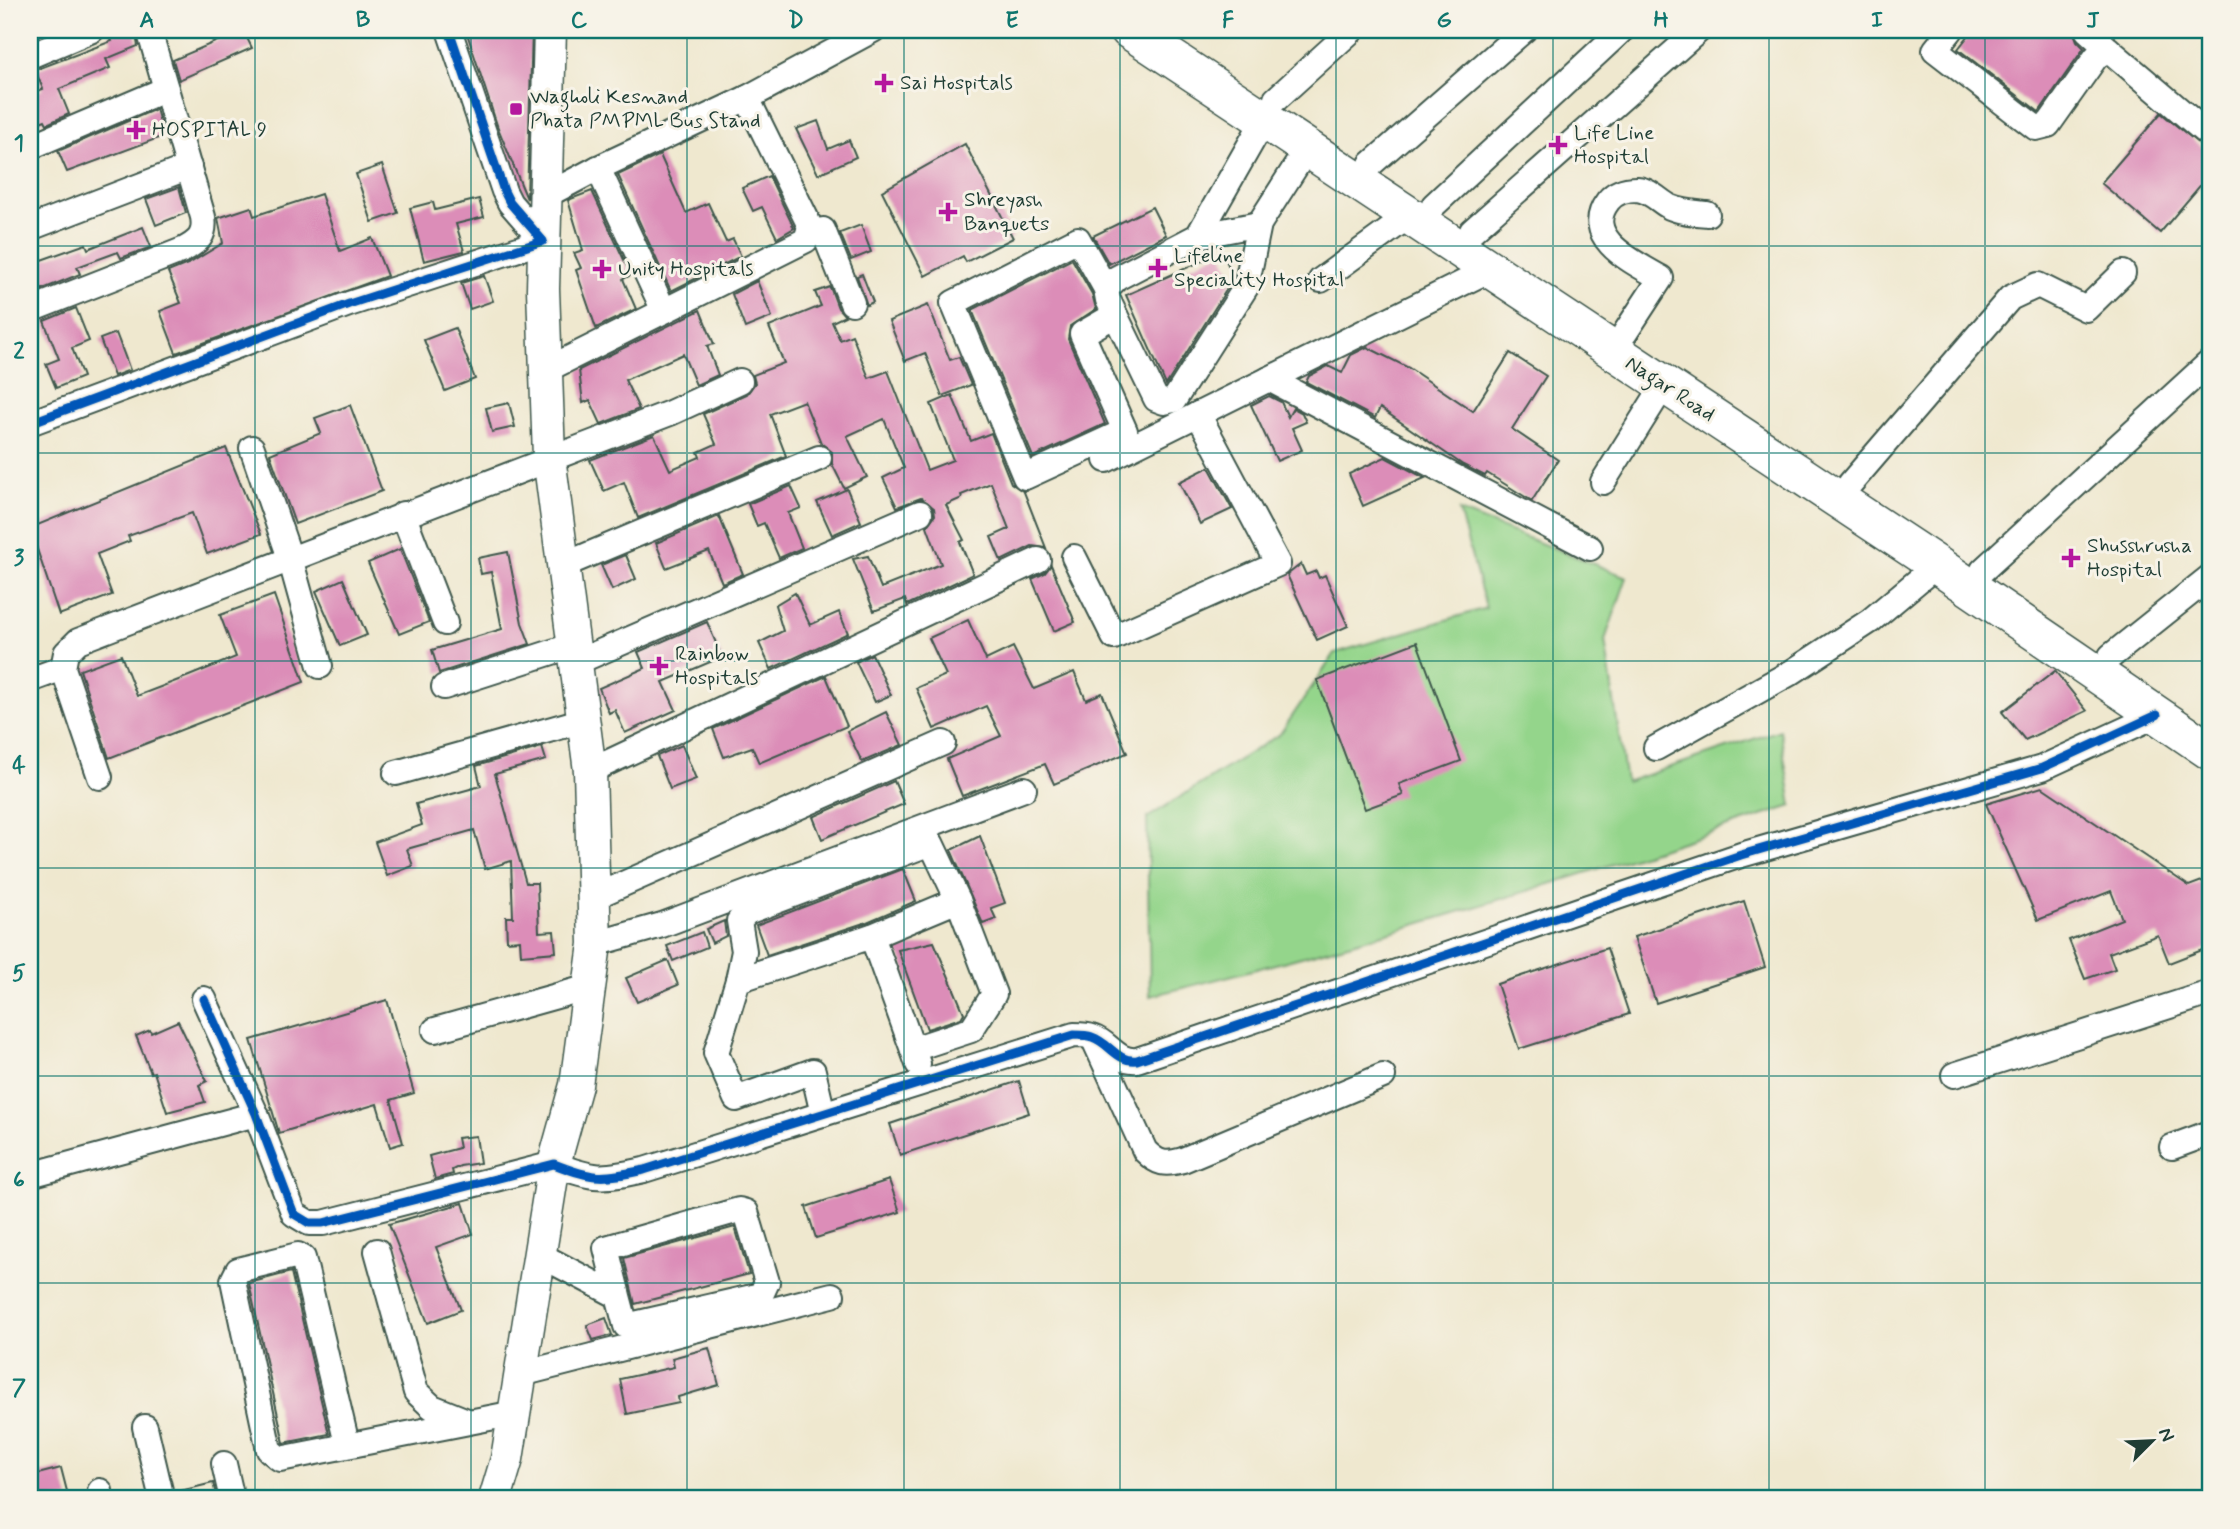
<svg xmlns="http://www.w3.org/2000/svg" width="2240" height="1529" font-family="Mynerve,sans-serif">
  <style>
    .green { fill: #94d58b; stroke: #5a8960; stroke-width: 2 }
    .building { fill: #dc8db8 }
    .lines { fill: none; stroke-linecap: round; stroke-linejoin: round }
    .minor-casing { stroke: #3e574b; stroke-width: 28 }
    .major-casing { stroke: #3e574b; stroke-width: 35 }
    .highway-casing { stroke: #3e574b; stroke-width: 40 }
    .minor { stroke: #fff; stroke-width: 24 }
    .major { stroke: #fff; stroke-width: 32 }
    .highway { stroke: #fff; stroke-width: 37 }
    .cycleway-casing { stroke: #f7f3e8; stroke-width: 13 }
    .cycleway { stroke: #0057b8; stroke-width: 9 }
    .grid { fill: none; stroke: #0f766e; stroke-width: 2; stroke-opacity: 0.55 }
    .poi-dot { fill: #b5179e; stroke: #f7f3e8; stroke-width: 2.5 }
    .labels { text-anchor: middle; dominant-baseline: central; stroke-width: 6; stroke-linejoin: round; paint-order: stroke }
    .poi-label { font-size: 21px; fill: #1f3d34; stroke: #f7f3e8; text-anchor: start }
    .street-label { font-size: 21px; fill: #1f3d34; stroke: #f7f3e8 }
    .neatline { fill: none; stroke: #0f766e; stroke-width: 2.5 }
    .grid-label { font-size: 23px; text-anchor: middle; font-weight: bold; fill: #0f766e }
  </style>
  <rect width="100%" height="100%" fill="#f7f3e8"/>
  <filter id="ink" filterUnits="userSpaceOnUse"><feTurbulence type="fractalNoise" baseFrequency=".0143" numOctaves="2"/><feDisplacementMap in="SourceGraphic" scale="14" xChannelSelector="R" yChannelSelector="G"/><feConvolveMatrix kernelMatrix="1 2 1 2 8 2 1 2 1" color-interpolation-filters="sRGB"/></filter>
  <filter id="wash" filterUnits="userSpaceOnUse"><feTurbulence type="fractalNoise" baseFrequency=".00686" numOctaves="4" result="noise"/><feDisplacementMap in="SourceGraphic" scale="28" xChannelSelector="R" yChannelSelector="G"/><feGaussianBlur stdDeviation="1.57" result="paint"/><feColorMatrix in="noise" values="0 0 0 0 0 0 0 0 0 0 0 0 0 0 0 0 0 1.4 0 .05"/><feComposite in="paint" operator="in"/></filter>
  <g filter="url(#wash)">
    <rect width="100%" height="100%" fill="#efe8cf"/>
    <path class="green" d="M1459,511l168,66 -22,63 21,142 154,-52 12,76c-212,70 -426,138 -642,190l-3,-178 133,-84 55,-81 151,-45z"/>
    <g id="blocks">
      <g class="building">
        <path d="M121,30h14l3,16 -32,13 4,9 -51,21 10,25 -22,10 -2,-4 -15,6v-32l13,-5 -8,-19 77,-29 -3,-6z"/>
        <path d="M243,30l9,18 -73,32 -6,-20z"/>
        <path d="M466,30h66l-5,169 -29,-71z"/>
        <path d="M1973,30h100l4,11 7,7 -45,64 -81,-63z"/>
        <path d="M156,109l8,27 -97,36 -9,-21z"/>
        <path d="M2161,113l49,40v21l-50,59 -59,-50z"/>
        <path d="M818,121l10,28 21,-9 7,17 -38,17 -22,-45z"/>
        <path d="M965,144l48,94 -47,24 -3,-6 -38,20 -43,-85z"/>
        <path d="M660,155l26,58 22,-10 18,39 7,-3 8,17 -70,35 -53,-116z"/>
        <path d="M382,165l16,48 -26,9 -16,-48z"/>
        <path d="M769,176l25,52 -17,10 -15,-31 -9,4 -11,-23z"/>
        <path d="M179,187l7,26 -30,12 -10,-26z"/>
        <path d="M592,191l39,84 -8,4 13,30 -40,19 -20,-58 5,-2 -7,-15 9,-3 -15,-50z"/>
        <path d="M321,194l19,57 32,-13 15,38 -211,77 -16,-42 21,-8 -13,-31 22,-9 33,-20 -5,-25 33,-11 3,9z"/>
        <path d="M479,199l5,18 -28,7 8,27 -40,10 -14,-53 23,-6 2,8z"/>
        <path d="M1152,207l14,28 -57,29 -16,-28z"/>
        <path d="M861,225l10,27 -20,8 -11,-27z"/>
        <path d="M143,227l8,20 -30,11 -3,-6 -41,15 3,7 -47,19 -3,-29 56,-20 2,5z"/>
        <path d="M1222,252l11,23 -1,6 -66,104 -40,-90z"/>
        <path d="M1072,259l20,35 4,15 -26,17 -2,13 37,85 -72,33 -61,-147z"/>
        <path d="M862,274l11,28 -6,3 -10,-29z"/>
        <path d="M484,276l9,25 -23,8 -9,-26z"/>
        <path d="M757,281l15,36 -27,11 -13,-34z"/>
        <path d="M830,287l8,21 7,8 -13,6 8,18 12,-5 17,43 19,-7 39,99 26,-10 -22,-56 21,-9 19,46 20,-8 20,50 13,9 22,56 -14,-2 -31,15 -10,-24 18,-8 -18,-46 -30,12 1,3 -16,7 18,35 -4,2 13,32 -66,31 -2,-6 -31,12 -21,-52 15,-3 13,32 60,-24 -14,-38 8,-11 -1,-7 -13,-10 -24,9 -14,-29 21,-10 -20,-49 -37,17 20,41 -23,11 -12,-24v-12l-11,-9 -17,-42 -34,13 16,42 -148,62 -14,-36 -20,9 -14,-31 64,-25 16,35 30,-13 -2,-5 18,-8 -13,-30 44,-20 8,-11 -2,-8 31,-12 -15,-36 52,-21 -6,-14z"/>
        <path d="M928,305l22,55 9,-3 12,28 -29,11 -17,-43 -20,8 -16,-40z"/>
        <path d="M76,308l13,33 -17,7 11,29 -27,11 -10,-24 13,-5 -15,-38z"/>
        <path d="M700,310l14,34 -7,2 11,29 -22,10 -13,-31 -58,26 14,29 -38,15 -11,-24 -7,3 -4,-33z"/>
        <path d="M455,328l20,51 -30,12 -21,-51z"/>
        <path d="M116,333l14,37 -16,6 -14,-37z"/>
        <path d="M1367,347l42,21 64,43 37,-58 36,23 -34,53 46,31 -26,41 -45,-28 -2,3 -22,-11 -83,-57 -5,10 -69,-36 3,-6 19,-10 14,7 9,-18z"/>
        <path d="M1269,396l12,6 7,15 5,-9 9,5 4,9 -14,6 10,22 -25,11 -26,-56z"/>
        <path d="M509,403l6,24 -23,5 -6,-24z"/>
        <path d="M350,405l32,86 -87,33 -25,-70 51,-21 -6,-15z"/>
        <path d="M226,448l35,86 -54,20 -15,-41 -64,23 2,5 -33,13 15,41 -53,20 -29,-87z"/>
        <path d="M1385,457l40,21 -62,28 -14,-32z"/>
        <path d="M1209,467l23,42 -32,15 -21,-42z"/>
        <path d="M791,486l10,22 -13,5 14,35 -23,10 -15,-35 -7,3 -9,-22z"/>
        <path d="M847,489l14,33 -29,13 -15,-33z"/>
        <path d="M719,516l24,58 -21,9 -13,-32 -43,17 -10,-25z"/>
        <path d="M400,549l29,73 -30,12 -31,-71z"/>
        <path d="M508,552l14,71 8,21 -91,29 -7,-23 70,-21 -11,-57 -10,2 -3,-16z"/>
        <path d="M626,555l10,24 -24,11 -11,-25z"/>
        <path d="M1301,564l5,11 10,-4 3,7 6,-3 23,51 -31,14 -30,-65z"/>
        <path d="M1051,565l24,57 -21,9 -22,-52 13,-6z"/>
        <path d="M343,579l24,56 -27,11 -24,-55z"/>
        <path d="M795,593l15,32 29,-13 9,21 -77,36 -12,-26 24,-12 -8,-26z"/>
        <path d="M274,595l30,87 -195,76 -29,-88 41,-15 16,41 52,-20 47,-19 -16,-42z"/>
        <path d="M968,620l18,40 27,-13 21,42 40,-17 12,28 16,-7 25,60 -73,31 -9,-20 -83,32 -15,-37 54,-23 -15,-30 -52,23 -18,-41 30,-13 -17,-37z"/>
        <path d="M707,622l15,35 -59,25 13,28 -51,23 -10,-23 -6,3 -10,-25 46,-20 -7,-16z"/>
        <path d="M1417,642l44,119 -62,23 4,11 -38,14 -48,-129z"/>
        <path d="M872,654l19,41 -16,7 -19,-40z"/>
        <path d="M2055,671l32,40 -62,29 -23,-28z"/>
        <path d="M826,676l21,50 -88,37 -7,-16 -28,10 -11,-28z"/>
        <path d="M886,712l16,33 -40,17 -15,-31z"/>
        <path d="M682,745l14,34 -26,10 -13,-33z"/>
        <path d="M542,747l4,13 -51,14 31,109h11l2,49 15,-1 2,21 -35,3 -1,-15 -13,1 -1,-24h7l-2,-56 -26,8 -11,-39 -67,19 6,17 -26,10 -12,-34 47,-17 -6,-21 65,-18 -5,-20z"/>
        <path d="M894,781l10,23 -82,35 -9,-22z"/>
        <path d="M2042,787l147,99 21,-8v69l-41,16 -11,-28 -49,18 6,16 -30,10 -16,-39 53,-21 -11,-28 -73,29 -52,-116z"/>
        <path d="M980,836l25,67 -14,5 5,11 -13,5 -32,-74z"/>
        <path d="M903,869l13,32 -49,21 -100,33 -11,-30z"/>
        <path d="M1744,901l21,66 -109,36 -22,-66z"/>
        <path d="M724,921l2,15 -14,7 -6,-14z"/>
        <path d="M702,932l5,15 -34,14 -6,-15z"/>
        <path d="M934,942l30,71 -3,5 -34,11 -29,-79z"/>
        <path d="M1607,948l22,66 -110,35 -22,-65z"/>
        <path d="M668,960l10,25 -41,17 -11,-24z"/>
        <path d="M387,1000l27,93 -23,7 12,43 -13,4 -13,-43 -98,29 -28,-93z"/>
        <path d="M178,1021l29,60 -8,4 6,17 -38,10 -13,-40 -3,1 -15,-37 14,-6 1,3z"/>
        <path d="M1019,1081l10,32 -129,42 -10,-31z"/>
        <path d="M476,1136l4,27 -20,3 -8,4 1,4 -18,5 -6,-23 30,-8 -2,-10z"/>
        <path d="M889,1180l11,32 -84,26 -10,-31z"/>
        <path d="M463,1203l10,31 -37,13 25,63 -33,13 -39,-99z"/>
        <path d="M735,1227l14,47 -114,30 -11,-46z"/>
        <path d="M291,1272l38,162 -45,9 -35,-160z"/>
        <path d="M606,1318l6,17 -19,5 -6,-15z"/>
        <path d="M709,1348l10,37 -41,12 1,6 -52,11 -7,-35 54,-12 -2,-9z"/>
        <path d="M61,1468l8,31h-34l-5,-23z"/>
        <path d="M213,1483l4,16h-41v-7z"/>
      </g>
    </g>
  </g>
  <g filter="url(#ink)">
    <use href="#blocks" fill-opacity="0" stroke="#3e574b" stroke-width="2"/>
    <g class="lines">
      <defs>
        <g id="minor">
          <path d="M1951,30l-16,20 101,78 12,-3 48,-68 12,-8 102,87"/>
          <path d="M2087,30l21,19"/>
          <path d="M30,56l62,-26"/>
          <path d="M1276,99l76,-69"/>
          <path d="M1264,120l-66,116 -81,42 -11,11 2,11 48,99 8,3 10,-2 72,-113 13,-63 48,-75"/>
          <path d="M30,147l136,-58"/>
          <path d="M1371,164l153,-134"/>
          <path d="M598,168l66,143"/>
          <path d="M543,197l55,-29 149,-70 126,-68"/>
          <path d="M1434,205l188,-175"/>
          <path d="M30,228l159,-61"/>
          <path d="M1472,231l227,-201"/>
          <path d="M809,234l14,-4 29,73"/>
          <path d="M1198,236l61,-12"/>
          <path d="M1321,280l88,-64"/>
          <path d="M1106,289l-28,-50 -125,64 72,174 100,-46 -43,-97 33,-19"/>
          <path d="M30,310l153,-60c15,-8 23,-14 20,-33l-54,-187"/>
          <path d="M1625,333l36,-55c-26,-15 -81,-40 -53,-77 7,-9 17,-12 29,-12 13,1 22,12 33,18 11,5 25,6 37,7"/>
          <path d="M546,370l260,-130 4,-13 -4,-9 -59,-120"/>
          <path d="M1269,379l321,169"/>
          <path d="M30,423l319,-119 194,-63 -33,-38 -6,-12 -55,-161"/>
          <path d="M252,448l38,110 30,108"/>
          <path d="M1106,460l383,-190"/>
          <path d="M1603,482l61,-97"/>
          <path d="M1850,484l160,-186 28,-13 48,24 37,-36"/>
          <path d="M403,514l42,109"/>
          <path d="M1074,557l40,80 164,-73 -80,-150"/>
          <path d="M564,565l255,-107"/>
          <path d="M1983,570l227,-208"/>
          <path d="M2111,656l99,-79"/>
          <path d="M577,662l343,-149"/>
          <path d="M30,680l33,-12"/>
          <path d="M444,687l130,-42"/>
          <path d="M1656,748l136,-76 78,-51 67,-56"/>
          <path d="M590,771l448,-211"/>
          <path d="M396,773l188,-53"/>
          <path d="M100,777l-37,-109 3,-15 12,-12 592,-228 70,-32"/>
          <path d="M596,896l347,-153"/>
          <path d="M872,936l46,128"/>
          <path d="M595,944l67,-19 362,-136"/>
          <path d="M738,980l6,-29 -5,-30 8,-9 184,-69 27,57"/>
          <path d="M204,999l52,115 38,100 15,9h14l231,-59c40,16 49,15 90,6l430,-135c6,0 13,0 18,2 18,6 24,25 45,23l604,-205 301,-87 115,-53"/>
          <path d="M435,1030l154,-43"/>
          <path d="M1095,1042l50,109c13,13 20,14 38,9l200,-84"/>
          <path d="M1954,1075l256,-82"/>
          <path d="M823,1114l-10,-43 -77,28 -20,-46 22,-73 134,-44 86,-36 36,94 -23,36 -58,19"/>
          <path d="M2172,1147l38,-14"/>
          <path d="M30,1175l226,-61"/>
          <path d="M377,1251l39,141 16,15 35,14"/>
          <path d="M540,1255l78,41 -12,-48 133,-38 7,2 21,70 -6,13 -135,31 -8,-30"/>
          <path d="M521,1374l311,-79"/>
          <path d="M145,1427l17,72"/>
          <path d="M347,1444l-44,-186 -5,-3 -60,15 -5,10 36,170 11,9 235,-46"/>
          <path d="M224,1464l8,35"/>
          <path d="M100,1491l1,8"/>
        </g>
        <path id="major" d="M495,1499l12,-40 47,-295 22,-79 19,-141 -5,-173 -41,-314 -6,-168 7,-259"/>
        <path id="highway" d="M1129,30l808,535 273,186"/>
      </defs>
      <use href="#minor" class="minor-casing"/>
      <use href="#major" class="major-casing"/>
      <use href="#highway" class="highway-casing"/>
      <use href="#minor" class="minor"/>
      <use href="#major" class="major"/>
      <use href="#highway" class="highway"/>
      <defs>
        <g id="cycleway">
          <path d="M30,423l319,-119 194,-63 -33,-38 -6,-12 -55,-161"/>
          <path d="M204,999l52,115 38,100 15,9h14l231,-59c40,16 49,15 90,6l430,-135c6,0 13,0 18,2 18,6 24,25 45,23l604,-205 301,-87 115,-53"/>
        </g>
      </defs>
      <use href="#cycleway" class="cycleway-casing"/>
      <use href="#cycleway" class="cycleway"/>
    </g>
  </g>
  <path class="grid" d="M255,30v1469M471,30v1469M687,30v1469M904,30v1469M1120,30v1469M1336,30v1469M1553,30v1469M1769,30v1469M1985,30v1469M30,246h2180M30,453h2180M30,661h2180M30,868h2180M30,1076h2180M30,1283h2180"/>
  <g class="poi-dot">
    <path d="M880.5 72.5h7v7h7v7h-7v7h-7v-7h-7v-7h7z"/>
    <rect x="509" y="102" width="14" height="14" rx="3.5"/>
    <path d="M132.5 119.5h7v7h7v7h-7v7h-7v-7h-7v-7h7z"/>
    <path d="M1554.5 134.5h7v7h7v7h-7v7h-7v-7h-7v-7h7z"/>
    <path d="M944.5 201.5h7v7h7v7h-7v7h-7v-7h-7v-7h7z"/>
    <path d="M1154.5 257.5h7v7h7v7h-7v7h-7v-7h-7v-7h7z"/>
    <path d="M598.5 258.5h7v7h7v7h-7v7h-7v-7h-7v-7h7z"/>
    <path d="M2067.5 547.5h7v7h7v7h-7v7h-7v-7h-7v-7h7z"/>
    <path d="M655.5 655.5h7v7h7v7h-7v7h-7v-7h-7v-7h7z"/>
  </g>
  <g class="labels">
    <g class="poi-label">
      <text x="900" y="83">Sai Hospitals</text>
      <text x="530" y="97">Wagholi Kesnand<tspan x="530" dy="24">Phata PMPML Bus Stand</tspan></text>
      <text x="152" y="130">HOSPITAL 9</text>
      <text x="1574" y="133">Life Line<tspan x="1574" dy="24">Hospital</tspan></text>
      <text x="964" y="200">Shreyash<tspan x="964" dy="24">Banquets</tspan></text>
      <text x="1174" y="256">Lifeline<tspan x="1174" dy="24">Speciality Hospital</tspan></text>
      <text x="618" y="269">Unity Hospitals</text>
      <text x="2087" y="546">Shusshrusha<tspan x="2087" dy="24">Hospital</tspan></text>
      <text x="675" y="654">Rainbow<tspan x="675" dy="24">Hospitals</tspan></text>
    </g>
    <g class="street-label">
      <text transform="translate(1670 389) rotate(33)">Nagar Road</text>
    </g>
  </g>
  <rect width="2240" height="1529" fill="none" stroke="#f7f3e8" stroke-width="77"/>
  <g transform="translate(2152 1441) rotate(66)" stroke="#f7f3e8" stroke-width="5" paint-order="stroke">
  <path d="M0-5L12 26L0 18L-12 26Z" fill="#1f3d34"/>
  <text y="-10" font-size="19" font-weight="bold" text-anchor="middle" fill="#1f3d34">N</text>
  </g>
  <rect x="38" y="38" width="2164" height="1452" class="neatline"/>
  <g class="grid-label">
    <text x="147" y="27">A</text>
    <text x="363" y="27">B</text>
    <text x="579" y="27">C</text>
    <text x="796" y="27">D</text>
    <text x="1012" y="27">E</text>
    <text x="1228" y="27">F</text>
    <text x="1444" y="27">G</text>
    <text x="1661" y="27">H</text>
    <text x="1877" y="27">I</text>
    <text x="2093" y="27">J</text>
    <text x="19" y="150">1</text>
    <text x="19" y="358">2</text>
    <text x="19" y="565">3</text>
    <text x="19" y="772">4</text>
    <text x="19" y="980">5</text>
    <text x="19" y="1187">6</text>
    <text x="19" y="1395">7</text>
  </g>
</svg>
